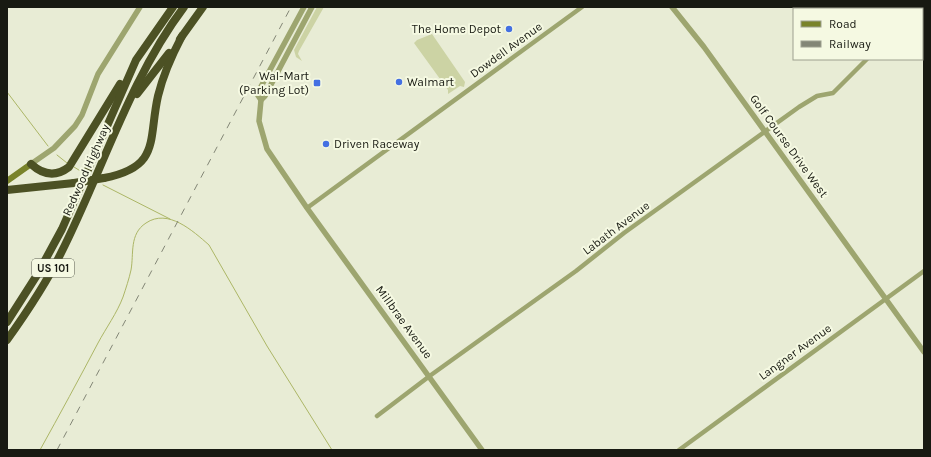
<svg xmlns="http://www.w3.org/2000/svg" width="931" height="457" font-family="Karla,sans-serif">
  <style>
    .green { fill: #ccd3a4 }
    .lines { fill: none; stroke-linecap: round; stroke-linejoin: round }
    .stream { stroke: #acb666; stroke-width: 1 }
    .minor { stroke: #9da56f; stroke-width: 4.5 }
    .tertiary { stroke: #9da56f; stroke-width: 5.5 }
    .secondary { stroke: #79832a; stroke-width: 6 }
    .motorway { stroke: #4c5124; stroke-width: 8 }
    .rail { stroke: #838676; stroke-width: 1; stroke-dasharray: 7 7; stroke-linecap: butt }
    .motorway-bridge { stroke: #4c5124; stroke-width: 8 }
    .poi-dot { fill: #4470e2; stroke: #f5f9e2; stroke-width: 1.5 }
    .labels { text-anchor: middle; dominant-baseline: central; stroke-width: 4; stroke-linejoin: round; paint-order: stroke }
    .shield { fill: #f5f9e2; stroke: #5a5d50; stroke-width: 1 }
    .shield-label { font-size: 11px; font-weight: bold; fill: #181a12 }
    .poi-label { font-size: 12px; fill: #181a12; stroke: #f5f9e2; text-anchor: end }
    .street-label { font-size: 12px; fill: #181a12; stroke: #f5f9e2 }
  </style>
  <rect width="100%" height="100%" fill="#e8ecd5"/>
  <g class="green">
    <path d="M317,7h7l-25,44 -1,3 4,7 -6,-4 -2,-7z"/>
    <path d="M432,34l33,48 -1,5 -4,-1 -12,8v-4l-34,-47 3,-3z"/>
  </g>
  <g class="lines">
    <g class="stream">
      <path d="M7,92l41,54"/>
      <path d="M57,155l10,8"/>
      <path d="M74,167l8,5"/>
      <path d="M103,185l67,34"/>
      <path d="M40,450c20,-36 39,-71 58,-107 8,-15 19,-30 25,-46 3,-9 6,-18 8,-27 3,-16 -2,-36 15,-47 22,-15 47,8 63,22l58,101 65,104"/>
    </g>
    <g class="minor">
      <path d="M922,18l2,-1"/>
      <path d="M307,208l275,-201"/>
      <path d="M377,416l54,-41 145,-104 48,-38 175,-126 18,-11 16,-3 34,-34"/>
      <path d="M679,450l245,-179"/>
    </g>
    <g class="tertiary">
      <path d="M304,7l-47,87 4,6 -2,21 8,28 40,59 175,242"/>
      <path d="M672,7l32,40 220,305"/>
      <path d="M261,100l4,-4 47,-89"/>
      <path d="M31,164l23,-16 21,-22 7,-11 16,-41 42,-67"/>
    </g>
    <path class="secondary" d="M7,181l24,-17"/>
    <g class="motorway">
      <path d="M180,39l23,-32"/>
      <path d="M137,94l32,-41"/>
      <path d="M31,164c12,11 25,13 38,3l51,-83"/>
      <path d="M104,178c57,-11 44,-38 54,-82 5,-21 14,-41 24,-60"/>
      <path d="M7,190l67,-7"/>
      <path d="M7,322l30,-47 25,-46 74,-169 37,-53"/>
      <path d="M7,340c20,-28 39,-56 54,-87 41,-81 68,-173 123,-246"/>
    </g>
    <path class="rail" d="M57,450l234,-443"/>
    <path class="motorway-bridge" d="M74,183l30,-5"/>
  </g>
  <g class="poi-dot">
    <circle cx="509" cy="29" r="4"/>
    <circle cx="399" cy="82" r="4"/>
    <rect x="313" y="79" width="8" height="8" rx="2"/>
    <circle cx="326" cy="144" r="4"/>
  </g>
  <g class="labels">
    <rect class="shield" x="32" y="259" width="42" height="18" rx="3"/>
    <g class="shield-label">
      <text x="53" y="268">US 101</text>
    </g>
    <g class="poi-label">
      <text x="501" y="29">The Home Depot</text>
      <text x="309" y="76">Wal-Mart<tspan x="309" dy="14">(Parking Lot)</tspan></text>
      <text x="407" y="82" text-anchor="start">Walmart</text>
      <text x="334" y="144" text-anchor="start">Driven Raceway</text>
    </g>
    <g class="street-label">
      <text transform="translate(506 50) rotate(-36)">Dowdell Avenue</text>
      <text transform="translate(789 146) rotate(54)">Golf Course Drive West</text>
      <text transform="translate(86 170) rotate(-66)">Redwood Highway</text>
      <text transform="translate(616 228) rotate(-37)">Labath Avenue</text>
      <text transform="translate(404 322) rotate(54)">Millbrae Avenue</text>
      <text transform="translate(795 352) rotate(-36)">Langner Avenue</text>
    </g>
  </g>
  <rect width="931" height="457" fill="none" stroke="#181a12" stroke-width="16"/>
  <rect x="793" y="8" width="130" height="52" fill="#f5f9e2" stroke="#9da08f"/>
  <rect x="801" y="21" width="20" height="6" fill="#79832a" stroke="#9da08f"/>
  <text x="829" y="28" font-size="12" fill="#181a12">Road</text>
  <rect x="801" y="41" width="20" height="6" fill="#838676" stroke="#9da08f"/>
  <text x="829" y="48" font-size="12" fill="#181a12">Railway</text>
</svg>
